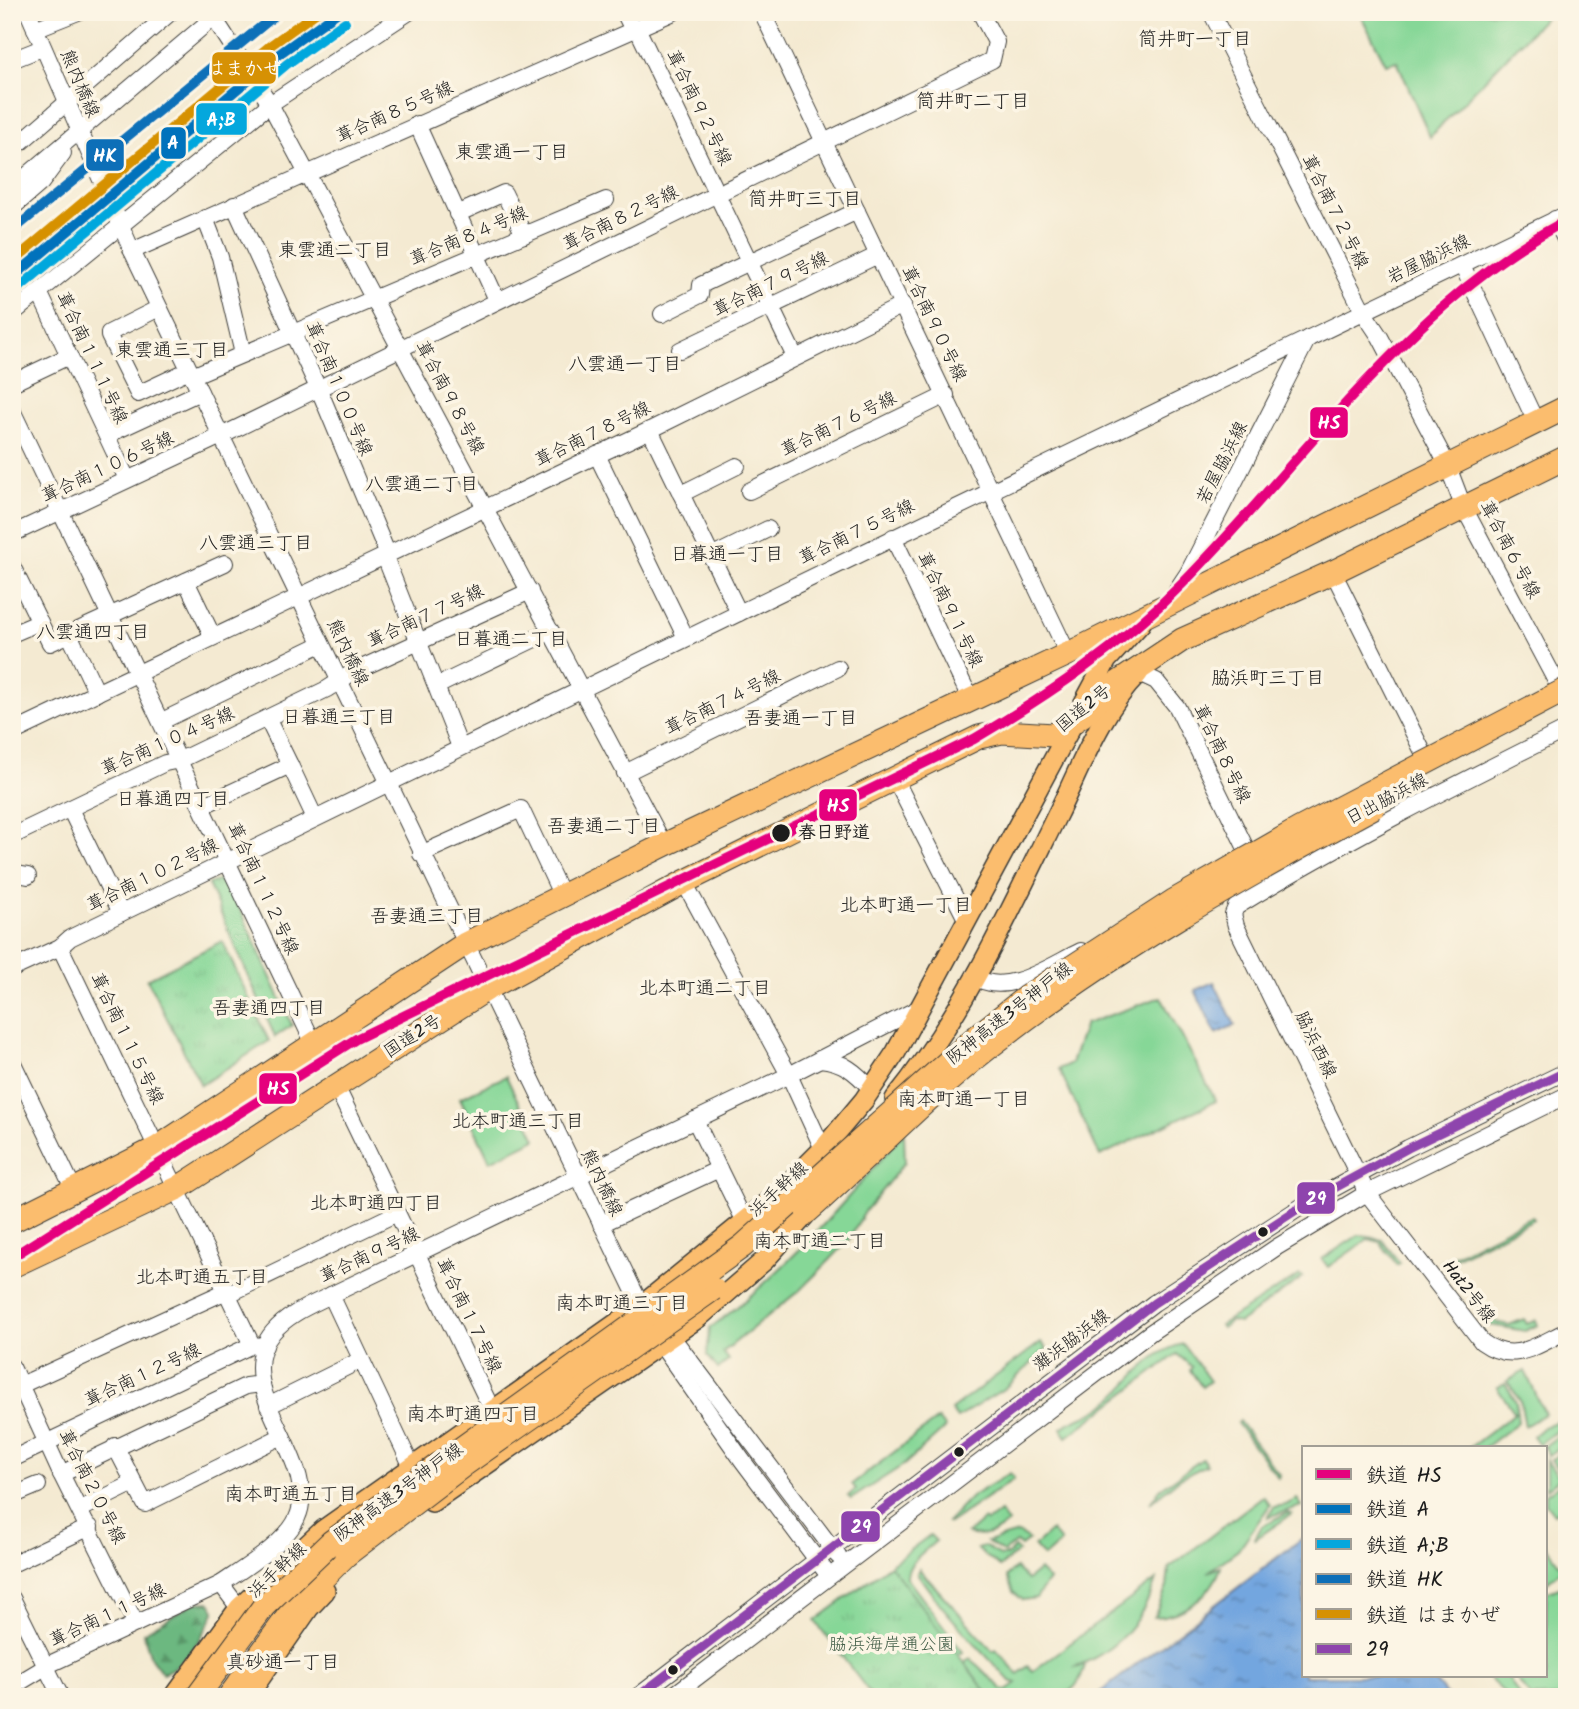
<svg xmlns="http://www.w3.org/2000/svg" width="1579" height="1709" font-family="Kalam,'Klee One',sans-serif">
  <style>
    .grass { fill: #86d797; stroke: #517a5a; stroke-width: 2 }
    .forest { fill: url(#forest-firs); stroke: #446a4e; stroke-width: 2 }
    .park { fill: url(#park-tufts); stroke: #517a5a; stroke-width: 2 }
    .water { fill: url(#water-ripples); stroke: #48617e; stroke-width: 2 }
    .lines { fill: none; stroke-linecap: round; stroke-linejoin: round }
    .minor-casing { stroke: #3c3b37; stroke-width: 18 }
    .major-casing { stroke: #3c3b37; stroke-width: 22 }
    .highway-casing { stroke: #3c3b37; stroke-width: 25 }
    .minor { stroke: #fff; stroke-width: 16 }
    .major { stroke: #fbbd6e; stroke-width: 19 }
    .highway { stroke: #fbbd6e; stroke-width: 23 }
    .highway-bridge-casing { stroke: #3c3b37; stroke-width: 25; stroke-linecap: butt }
    .highway-bridge { stroke: #fbbd6e; stroke-width: 23 }
    .bus-1-casing { stroke: #fcf5e5; stroke-width: 14 }
    .bus-1 { stroke: #8e44ad; stroke-width: 9 }
    .rail-1-casing { stroke: #fcf5e5; stroke-width: 16 }
    .rail-2-casing { stroke: #fcf5e5; stroke-width: 16 }
    .rail-3-casing { stroke: #fcf5e5; stroke-width: 16 }
    .rail-4-casing { stroke: #fcf5e5; stroke-width: 16 }
    .rail-5-casing { stroke: #fcf5e5; stroke-width: 16 }
    .rail-1 { stroke: #e5007d; stroke-width: 10 }
    .rail-2 { stroke: #0072bc; stroke-width: 10 }
    .rail-3 { stroke: #04a7dd; stroke-width: 10 }
    .rail-4 { stroke: #0d6fb8; stroke-width: 10 }
    .rail-5 { stroke: #d69104; stroke-width: 10 }
    .stop-dot { fill: #1c1c1c; stroke: #fcf5e5; stroke-width: 2.5 }
    .labels { text-anchor: middle; dominant-baseline: central; stroke-width: 7; stroke-linejoin: round; paint-order: stroke }
    .street-label { font-size: 18px; fill: #1c1c1c; stroke: #fcf5e5 }
    .stop-label { font-size: 18px; font-weight: bold; fill: #1c1c1c; stroke: #fcf5e5; text-anchor: start }
    .park-label { font-size: 18px; fill: #415d47; stroke: #fcf5e5 }
    .neighbourhood-label { font-size: 19px; fill: #1c1c1c; stroke: #fcf5e5 }
    .line-badge { stroke: #fcf5e5; stroke-width: 2.5 }
    .badge-label { font-size: 19px; text-anchor: middle; font-weight: bold; fill: #fff }
  </style>
  <defs>
    <pattern id="forest-firs" width="22" height="20" patternUnits="userSpaceOnUse" patternTransform="scale(1.75)"><rect width="22" height="20" fill="#6cb880"/><path d="M5 1l3.5 6h-7zM16 11l3.5 6h-7z" fill="#589568"/></pattern>
    <pattern id="park-tufts" width="24" height="20" patternUnits="userSpaceOnUse" patternTransform="scale(1.75)"><rect width="24" height="20" fill="#86d797"/><path d="M3 7l-1-3M5 7V3M7 7l1-3M15 17l-1-3M17 17v-4M19 17l1-3" fill="none" stroke="#73b882"/></pattern>
    <pattern id="water-ripples" width="26" height="14" patternUnits="userSpaceOnUse" patternTransform="scale(1.75)"><rect width="26" height="14" fill="#73a6df"/><path d="M2 4q2-2 4 0t4 0M15 11q2-2 4 0t4 0" fill="none" stroke="#5e86b4"/></pattern>
  </defs>
  <rect width="100%" height="100%" fill="#fcf5e5"/>
  <filter id="ink" filterUnits="userSpaceOnUse"><feTurbulence type="fractalNoise" baseFrequency=".0143" numOctaves="2"/><feDisplacementMap in="SourceGraphic" scale="14" xChannelSelector="R" yChannelSelector="G"/><feConvolveMatrix kernelMatrix="1 2 1 2 8 2 1 2 1" color-interpolation-filters="sRGB"/></filter>
  <filter id="wash" filterUnits="userSpaceOnUse"><feTurbulence type="fractalNoise" baseFrequency=".00686" numOctaves="4" result="noise"/><feDisplacementMap in="SourceGraphic" scale="28" xChannelSelector="R" yChannelSelector="G"/><feGaussianBlur stdDeviation="1.57" result="paint"/><feColorMatrix in="noise" values="0 0 0 0 0 0 0 0 0 0 0 0 0 0 0 0 0 1.4 0 .05"/><feComposite in="paint" operator="in"/></filter>
  <g filter="url(#wash)">
    <rect width="100%" height="100%" fill="#f4ead2"/>
    <g class="grass">
      <path d="M1359,12h191l-120,125 -33,-76 -11,3z"/>
      <path d="M1161,997l55,104 -116,55 -41,-87 12,-6 14,-39z"/>
      <path d="M506,1076l30,63 -46,22 -30,-63z"/>
      <path d="M904,1132l1,30 -39,48 -18,31 -18,19 -30,30 -77,62 6,8 -11,9 -11,-14 3,-27c74,-54 135,-126 194,-196z"/>
      <path d="M1532,1216l2,3 -79,39 -1,11 9,12 -5,3 -17,-22z"/>
      <path d="M1359,1235l23,5 18,23 -3,2 -17,-23 -12,-3 -40,28 -6,-8z"/>
      <path d="M1300,1275l3,2 -64,46 -9,-2 -8,7 -2,-3z"/>
      <path d="M1483,1303l13,19 13,3 15,-6 3,5 9,-4 2,5 -13,6 -35,-6 -14,-18z"/>
      <path d="M1041,1342l6,7 -42,39 -48,30 -6,-8z"/>
      <path d="M1183,1344l27,37 -8,6 -12,-17 2,-3 -15,-13 -110,83 -6,-9c12,-9 27,-12 39,-20 31,-19 43,-55 83,-64z"/>
      <path d="M1525,1371l20,43 -20,12 -5,-26 -13,-19z"/>
      <path d="M1505,1383l11,19 2,20 -34,26h-15l46,-35 -18,-25z"/>
      <path d="M1567,1417v6l-28,21 -6,-8 10,-9z"/>
      <path d="M938,1419l7,9 -40,36 -54,35 -3,-3 8,-7 -4,-5z"/>
      <path d="M1239,1421l41,55 -2,2 -41,-55z"/>
      <path d="M1567,1429v13l-19,14 -2,-8h-4z"/>
      <path d="M1567,1448v24l-4,3 -12,-15z"/>
      <path d="M1202,1459l5,6 -27,13 -30,25 10,-14z"/>
      <path d="M1546,1460l14,18 -14,11z"/>
      <path d="M1010,1473l4,6 -65,44 -2,-1 24,-25z"/>
      <path d="M1562,1482l5,6v16l-13,10 -8,-10v-10z"/>
      <path d="M1263,1496l7,9 -32,45 -30,22 13,-5c-9,28 -38,49 -67,50l13,-30 2,-19z"/>
      <path d="M1297,1499l5,7 -34,11 6,-10 12,-2z"/>
      <path d="M1000,1512l8,11c-10,9 -27,17 -40,10l16,-14 3,3z"/>
      <path d="M1287,1513l5,1 -38,26 8,-14z"/>
      <path d="M1051,1531l10,11 -17,15 -10,-11z"/>
      <path d="M1018,1533l11,7 -8,6 -5,-3 -13,9 -16,-10z"/>
      <path d="M930,1535l6,6c-11,10 -29,21 -29,37l56,74 -11,8 -90,-69 1,-6z"/>
      <path d="M985,1546l15,10 8,-1 6,-7 5,3 -19,16 -23,-18z"/>
      <path d="M1546,1546l17,23 -17,14z"/>
      <path d="M1016,1568l11,12 12,-10 10,10 -13,18 -13,2 -10,-8 -6,-16z"/>
      <path d="M919,1569l74,82 3,-2 22,25 10,-8 5,5 123,-91c-13,41 -42,74 -83,87l12,-2c-8,30 -21,32 -49,32v-4l-2,4h-44l-26,-35 6,-4 32,31 5,1 10,-7 -7,-2c-32,-34 -67,-69 -93,-108z"/>
      <path d="M1567,1584v113h-36l-17,-21h32v-84z"/>
      <path d="M1486,1676h21l13,21h-11z"/>
    </g>
    <path class="forest" d="M210,1602l5,8c-8,21 -31,58 -53,63l-11,-15 -8,-25 51,-30z"/>
    <g class="park">
      <path d="M226,878l66,147 -17,12 -67,-153z"/>
      <path d="M222,941l47,100 -68,44 -54,-106z"/>
      <path d="M890,1565l100,132h-117l-58,-76z"/>
    </g>
    <g class="water">
      <path d="M1214,982l21,43 -19,9 -21,-44z"/>
      <path d="M1304,1537v139h127l17,21h-354z"/>
    </g>
  </g>
  <g filter="url(#ink)">
    <g class="lines">
      <defs>
        <g id="minor">
          <path d="M28,12l104,239 514,1065"/>
          <path d="M210,12l60,92 394,741"/>
          <path d="M624,12l9,18"/>
          <path d="M762,12l306,642"/>
          <path d="M1211,12l153,301 16,24 67,127 16,42 103,194"/>
          <path d="M637,28l158,329"/>
          <path d="M35,29l43,-17"/>
          <path d="M12,60l30,-12"/>
          <path d="M417,124l80,176"/>
          <path d="M12,150l159,-138"/>
          <path d="M12,188l208,-176"/>
          <path d="M234,205l89,194 65,156 -1,7 73,185"/>
          <path d="M12,208l29,-25 22,-30"/>
          <path d="M457,214l47,-21 20,42"/>
          <path d="M205,218l15,39 23,97"/>
          <path d="M1555,219l12,24"/>
          <path d="M132,251l542,-239"/>
          <path d="M1462,265l74,157"/>
          <path d="M39,292l88,187"/>
          <path d="M159,308l-50,25v3l29,58 51,-24"/>
          <path d="M12,314l258,-210 139,-92"/>
          <path d="M662,314l38,-19 1,-10 156,-74"/>
          <path d="M680,350l198,-95"/>
          <path d="M192,376l414,-176"/>
          <path d="M12,383l57,-27"/>
          <path d="M12,410l302,634"/>
          <path d="M650,430l89,183"/>
          <path d="M107,435l93,-43"/>
          <path d="M597,455l89,183"/>
          <path d="M749,491l197,-96"/>
          <path d="M681,494l56,-28"/>
          <path d="M12,534l209,-98 771,-376 4,-18 -16,-30"/>
          <path d="M893,537l78,163"/>
          <path d="M711,557l57,-28"/>
          <path d="M12,566l38,77 175,-80"/>
          <path d="M1333,572l94,188"/>
          <path d="M186,581l27,56"/>
          <path d="M1168,603l20,-30 120,-235"/>
          <path d="M12,634l28,-12"/>
          <path d="M69,634l28,59"/>
          <path d="M1139,673l17,8 21,26 77,158"/>
          <path d="M437,686l114,-55"/>
          <path d="M162,721l159,-77"/>
          <path d="M1567,729c-112,56 -224,112 -331,178l-3,7 3,12 131,267 115,149c32,23 54,3 85,-11"/>
          <path d="M12,733l638,-303 253,-125"/>
          <path d="M290,765l25,53"/>
          <path d="M625,773l213,-105"/>
          <path d="M895,779l72,142"/>
          <path d="M202,806l88,-41 -23,-47"/>
          <path d="M70,809l51,104"/>
          <path d="M12,836l153,-73 15,-3 147,-71 28,-18 175,-80"/>
          <path d="M421,854l100,-45 41,87"/>
          <path d="M12,873l16,3"/>
          <path d="M684,882l105,193 34,74"/>
          <path d="M60,947l192,398 13,1"/>
          <path d="M12,969l48,-22 10,-9c497,-245 998,-483 1497,-724"/>
          <path d="M974,976c31,23 77,-11 107,-25"/>
          <path d="M820,1059c23,2 36,13 51,30"/>
          <path d="M12,1061l62,129"/>
          <path d="M336,1086l156,324"/>
          <path d="M695,1120l50,102"/>
          <path d="M601,1224l118,-55"/>
          <path d="M331,1295l81,172"/>
          <path d="M666,1329l172,227"/>
          <path d="M655,1336l87,124 87,116"/>
          <path d="M12,1367l49,107 75,150"/>
          <path d="M21,1385l201,-92 11,-1 164,-79"/>
          <path d="M268,1406l93,-46"/>
          <path d="M115,1446l30,58 137,-68"/>
          <path d="M12,1459l240,-114"/>
          <path d="M61,1474l185,-88 16,-2"/>
          <path d="M12,1496l26,-11"/>
          <path d="M81,1509l53,-26"/>
          <path d="M12,1564l78,-37"/>
          <path d="M12,1598l49,99"/>
          <path d="M239,1608l-18,-24c23,-16 65,-41 76,-66 26,-56 -71,-130 -24,-186 15,-18 38,-27 58,-37l458,-220 132,-68"/>
          <path d="M12,1687l40,-24 169,-79"/>
          <path d="M637,1697l517,-394 153,-100 101,-55 159,-77"/>
          <path d="M671,1697l479,-364 127,-86 90,-54 200,-98"/>
        </g>
        <g id="major">
          <path d="M895,1099c68,-84 114,-186 161,-282 24,-48 44,-105 82,-143"/>
          <path d="M432,1502l266,-184 67,-58 53,-59"/>
          <path d="M174,1697l65,-89 84,-78 318,-224 136,-111 46,-46 41,-49 32,-48 211,-392 34,-37"/>
          <path d="M247,1697l62,-89 16,-17"/>
        </g>
        <g id="highway">
          <path d="M12,1221l145,-73 308,-204 199,-99 404,-191 499,-247"/>
          <path d="M12,1266l166,-78 309,-199 197,-107 295,-145 23,-5 52,3 29,-20 30,-29 69,-46 151,-68 234,-115"/>
          <path d="M229,1697l68,-93 49,-49"/>
        </g>
      </defs>
      <use href="#minor" class="minor-casing"/>
      <use href="#major" class="major-casing"/>
      <use href="#highway" class="highway-casing"/>
      <use href="#minor" class="minor"/>
      <use href="#major" class="major"/>
      <use href="#highway" class="highway"/>
      <defs>
        <g id="highway-bridge">
          <path d="M807,1212c62,-55 120,-116 185,-167 118,-93 251,-167 382,-238"/>
          <path d="M346,1555l119,-91 248,-175"/>
          <path d="M197,1697l67,-91 67,-64 412,-296 227,-204 56,-45 149,-97 124,-71 268,-140"/>
        </g>
      </defs>
      <use href="#highway-bridge" class="highway-bridge-casing"/>
      <use href="#highway-bridge" class="highway-bridge"/>
      <defs>
        <path id="bus-1" d="M637,1697l517,-394 153,-100 101,-55 159,-77"/>
      </defs>
      <use href="#bus-1" class="bus-1-casing"/>
      <use href="#bus-1" class="bus-1"/>
      <defs>
        <path id="rail-1" d="M12,1257l344,-218 618,-300c76,-45 146,-92 208,-155 123,-124 227,-281 385,-364"/>
        <path id="rail-2" d="M12,278l267,-224 59,-42"/>
        <path id="rail-3" d="M20,287l267,-223 58,-42"/>
        <path id="rail-4" d="M12,231l267,-219"/>
        <path id="rail-5" d="M12,262l259,-217 46,-33"/>
      </defs>
      <use href="#rail-1" class="rail-1-casing"/>
      <use href="#rail-2" class="rail-2-casing"/>
      <use href="#rail-3" class="rail-3-casing"/>
      <use href="#rail-4" class="rail-4-casing"/>
      <use href="#rail-5" class="rail-5-casing"/>
      <use href="#rail-1" class="rail-1"/>
      <use href="#rail-2" class="rail-2"/>
      <use href="#rail-3" class="rail-3"/>
      <use href="#rail-4" class="rail-4"/>
      <use href="#rail-5" class="rail-5"/>
    </g>
  </g>
  <g class="stop-dot">
    <circle cx="781" cy="833" r="10"/>
    <circle cx="1263" cy="1232" r="6"/>
    <circle cx="959" cy="1452" r="6"/>
    <circle cx="673" cy="1670" r="6"/>
  </g>
  <g class="labels">
    <g class="street-label">
      <text transform="translate(79 84) rotate(67)">熊内橋線</text>
      <text transform="translate(698 108) rotate(64)">葺合南９２号線</text>
      <text transform="translate(395 113) rotate(-24)">葺合南８５号線</text>
      <text transform="translate(1334 212) rotate(63)">葺合南７２号線</text>
      <text transform="translate(621 219) rotate(-26)">葺合南８２号線</text>
      <text transform="translate(469 237) rotate(-23)">葺合南８４号線</text>
      <text transform="translate(1429 260) rotate(-26)">岩屋脇浜線</text>
      <text transform="translate(771 285) rotate(-26)">葺合南７９号線</text>
      <text transform="translate(933 324) rotate(64)">葺合南９０号線</text>
      <text transform="translate(91 358) rotate(65)">葺合南１１１号線</text>
      <text transform="translate(338 389) rotate(67)">葺合南１００号線</text>
      <text transform="translate(449 398) rotate(62)">葺合南９８号線</text>
      <text transform="translate(839 425) rotate(-26)">葺合南７６号線</text>
      <text transform="translate(593 435) rotate(-26)">葺合南７８号線</text>
      <text transform="translate(1223 463) rotate(-63)">若屋脇浜線</text>
      <text transform="translate(108 468) rotate(-25)">葺合南１０６号線</text>
      <text transform="translate(857 533) rotate(-26)">葺合南７５号線</text>
      <text transform="translate(1509 550) rotate(62)">葺合南６号線</text>
      <text transform="translate(949 610) rotate(64)">葺合南９１号線</text>
      <text transform="translate(426 617) rotate(-25)">葺合南７７号線</text>
      <text transform="translate(347 653) rotate(64)">熊内橋線</text>
      <text transform="translate(723 703) rotate(-26)">葺合南７４号線</text>
      <text transform="translate(1084 709) rotate(-39)">国道2号</text>
      <text transform="translate(168 742) rotate(-24)">葺合南１０４号線</text>
      <text transform="translate(1221 754) rotate(64)">葺合南８号線</text>
      <text transform="translate(1387 800) rotate(-28)">日出脇浜線</text>
      <text transform="translate(153 876) rotate(-26)">葺合南１０２号線</text>
      <text transform="translate(262 889) rotate(65)">葺合南１１２号線</text>
      <text transform="translate(1010 1014) rotate(-38)">阪神高速3号神戸線</text>
      <text transform="translate(413 1037) rotate(-33)">国道2号</text>
      <text transform="translate(126 1039) rotate(64)">葺合南１１５号線</text>
      <text transform="translate(1315 1045) rotate(64)">脇浜西線</text>
      <text transform="translate(601 1183) rotate(64)">熊内橋線</text>
      <text transform="translate(779 1190) rotate(-42)">浜手幹線</text>
      <text transform="translate(370 1256) rotate(-25)">葺合南９号線</text>
      <text transform="translate(1468 1292) rotate(52)">Hat2号線</text>
      <text transform="translate(468 1316) rotate(64)">葺合南１７号線</text>
      <text transform="translate(1072 1341) rotate(-37)">灘浜脇浜線</text>
      <text transform="translate(143 1376) rotate(-25)">葺合南１２号線</text>
      <text transform="translate(91 1487) rotate(63)">葺合南２０号線</text>
      <text transform="translate(399 1493) rotate(-36)">阪神高速3号神戸線</text>
      <text transform="translate(278 1571) rotate(-43)">浜手幹線</text>
      <text transform="translate(108 1616) rotate(-25)">葺合南１１号線</text>
    </g>
    <g class="stop-label">
      <text x="798" y="833">春日野道</text>
    </g>
    <g class="park-label">
      <text x="892" y="1645">脇浜海岸通公園</text>
    </g>
    <g class="neighbourhood-label">
      <text x="1195" y="40">筒井町一丁目</text>
      <text x="973" y="102">筒井町二丁目</text>
      <text x="512" y="153">東雲通一丁目</text>
      <text x="805" y="200">筒井町三丁目</text>
      <text x="335" y="251">東雲通二丁目</text>
      <text x="172" y="351">東雲通三丁目</text>
      <text x="625" y="365">八雲通一丁目</text>
      <text x="422" y="485">八雲通二丁目</text>
      <text x="256" y="544">八雲通三丁目</text>
      <text x="727" y="555">日暮通一丁目</text>
      <text x="93" y="633">八雲通四丁目</text>
      <text x="511" y="640">日暮通二丁目</text>
      <text x="1268" y="679">脇浜町三丁目</text>
      <text x="339" y="718">日暮通三丁目</text>
      <text x="801" y="719">吾妻通一丁目</text>
      <text x="173" y="800">日暮通四丁目</text>
      <text x="604" y="827">吾妻通二丁目</text>
      <text x="906" y="906">北本町通一丁目</text>
      <text x="427" y="917">吾妻通三丁目</text>
      <text x="705" y="989">北本町通二丁目</text>
      <text x="269" y="1009">吾妻通四丁目</text>
      <text x="964" y="1100">南本町通一丁目</text>
      <text x="518" y="1122">北本町通三丁目</text>
      <text x="376" y="1204">北本町通四丁目</text>
      <text x="820" y="1242">南本町通二丁目</text>
      <text x="202" y="1278">北本町通五丁目</text>
      <text x="622" y="1304">南本町通三丁目</text>
      <text x="473" y="1415">南本町通四丁目</text>
      <text x="291" y="1495">南本町通五丁目</text>
      <text x="283" y="1663">真砂通一丁目</text>
    </g>
  </g>
  <g class="line-badge">
    <rect x="211" y="51" width="66" height="34" rx="7" fill="#d69104"/>
    <rect x="195" y="102" width="53" height="34" rx="7" fill="#04a7dd"/>
    <rect x="160" y="126" width="27" height="34" rx="7" fill="#0072bc"/>
    <rect x="85" y="138" width="40" height="34" rx="7" fill="#0d6fb8"/>
    <rect x="1309" y="406" width="40" height="33" rx="7" fill="#e5007d"/>
    <rect x="818" y="788" width="40" height="34" rx="7" fill="#e5007d"/>
    <rect x="258" y="1072" width="40" height="33" rx="7" fill="#e5007d"/>
    <rect x="1296" y="1181" width="40" height="34" rx="7" fill="#8e44ad"/>
    <rect x="840" y="1510" width="41" height="33" rx="7" fill="#8e44ad"/>
  </g>
  <g class="badge-label">
    <text x="244" y="75">はまかぜ</text>
    <text x="221" y="126">A;B</text>
    <text x="173" y="149">A</text>
    <text x="105" y="162">HK</text>
    <text x="1329" y="429">HS</text>
    <text x="838" y="812">HS</text>
    <text x="278" y="1095">HS</text>
    <text x="1316" y="1205">29</text>
    <text x="861" y="1533">29</text>
  </g>
  <rect width="1579" height="1709" fill="none" stroke="#fcf5e5" stroke-width="42"/>
  <rect x="1302" y="1446" width="245" height="231" fill="#fcf5e5" stroke="#a29e95" stroke-width="2"/>
  <rect x="1316" y="1469" width="35" height="10" fill="#e5007d" stroke="#a29e95" stroke-width="2"/>
  <text x="1366" y="1482" font-size="21" fill="#1c1c1c">鉄道 HS</text>
  <rect x="1316" y="1504" width="35" height="10" fill="#0072bc" stroke="#a29e95" stroke-width="2"/>
  <text x="1366" y="1516" font-size="21" fill="#1c1c1c">鉄道 A</text>
  <rect x="1316" y="1539" width="35" height="10" fill="#04a7dd" stroke="#a29e95" stroke-width="2"/>
  <text x="1366" y="1552" font-size="21" fill="#1c1c1c">鉄道 A;B</text>
  <rect x="1316" y="1574" width="35" height="10" fill="#0d6fb8" stroke="#a29e95" stroke-width="2"/>
  <text x="1366" y="1586" font-size="21" fill="#1c1c1c">鉄道 HK</text>
  <rect x="1316" y="1609" width="35" height="10" fill="#d69104" stroke="#a29e95" stroke-width="2"/>
  <text x="1366" y="1622" font-size="21" fill="#1c1c1c">鉄道 はまかぜ</text>
  <rect x="1316" y="1644" width="35" height="10" fill="#8e44ad" stroke="#a29e95" stroke-width="2"/>
  <text x="1366" y="1656" font-size="21" fill="#1c1c1c">29</text>
</svg>
